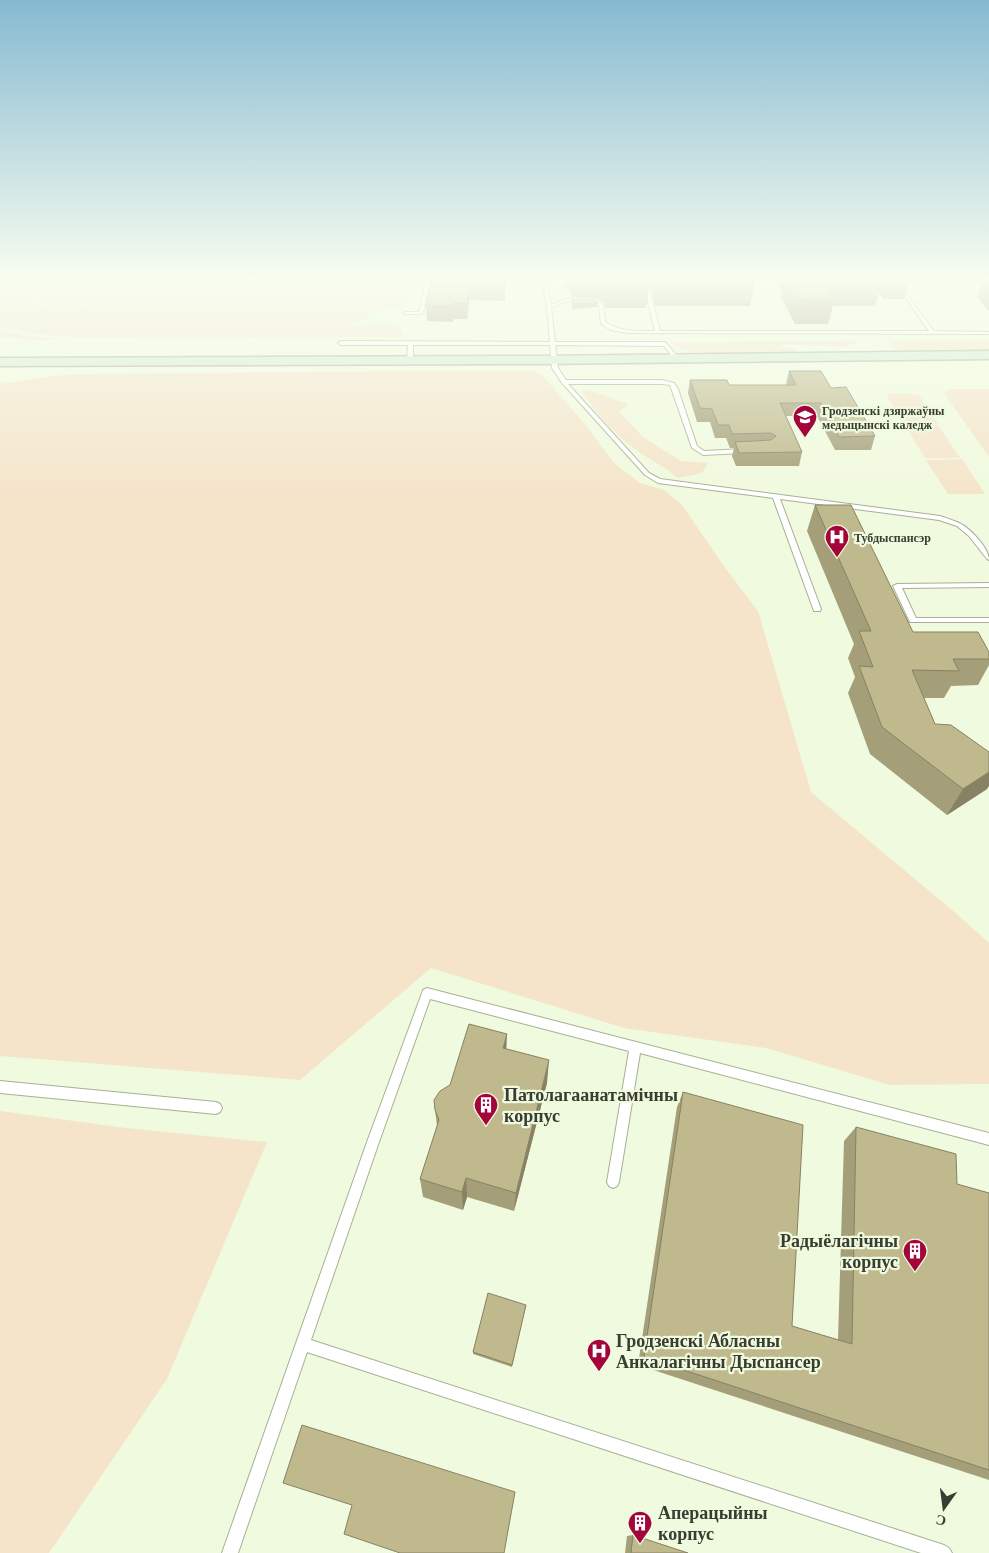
<svg xmlns="http://www.w3.org/2000/svg" width="989" height="1553" font-family="'Libre Baskerville',serif">
  <style>
    .green { fill: #f5e4ca; fill-rule: evenodd }
    .lines { fill: none; stroke-linecap: round; stroke-linejoin: round }
    .lane-casing { stroke: #a7b095; stroke-width: 2 }
    .secondary-casing { stroke: #a7b095; stroke-width: 3 }
    .lane { fill: #fff; fill-rule: evenodd }
    .secondary { fill: #d1ebd3; fill-rule: evenodd }
    .wall { fill: #a49f79 }
    .shaded-wall { fill: #868263 }
    .building { fill: #bfb98d; stroke: #868263 }
    .labels { text-anchor: middle; dominant-baseline: central; stroke-width: 4.5; stroke-linejoin: round; paint-order: stroke }
    .far-poi-label { font-size: 12px; font-weight: bold; fill: #383c31; stroke: #f0fade; text-anchor: start }
    .near-poi-label { font-size: 18px; font-weight: bold; fill: #383c31; stroke: #f0fade; text-anchor: start }
  </style>
  <rect width="100%" height="100%" fill="#f0fade"/>
  <g class="green">
    <path d="M0,280h422l-10,9 -3,11 -6,6 -29,6 -9,8 -11,4 -15,3 -17,-1 13,2 35,-4h28l6,13c-79,0 -158,0 -237,0 -56,0 -112,5 -167,-11zM31,281l-6,7c5,11 22,18 35,18 10,0 18,-5 28,-1v3c11,1 21,2 32,0 10,-1 23,-8 31,-2l-4,5 1,-5 -8,-1 -39,6 -16,-2v-3c-10,-2 -18,2 -29,2 -12,1 -29,-8 -32,-21z"/>
    <path d="M0,329l24,7 42,3 -28,1 -38,-3z"/>
    <path d="M913,340h76v12l-89,-1 -8,-3 -3,-5 3,-2z"/>
    <path d="M857,341l3,1 -17,5 -61,-3v3l14,2 -2,3c-38,2 -76,5 -113,-2l-1,-2 -11,-6z"/>
    <path d="M404,371h131l7,4 42,48 30,40 26,20 24,7 18,15 44,64 32,42 53,181 141,118 37,33v141l-99,1 -124,-37 -142,-20 -193,-60 -131,112 -300,-24v-672l53,-8 33,-2z"/>
    <path d="M951,389h38v68l-45,-64z"/>
    <path d="M581,390c16,0 32,10 48,14l-10,8 24,25 38,24 27,2 -6,10 -24,5c-13,-11 -28,-18 -42,-28 -21,-15 -41,-38 -55,-60z"/>
    <path d="M886,394h32l20,30h-34z"/>
    <path d="M905,425h33l22,33h-35z"/>
    <path d="M962,459l23,35h-37l-22,-34z"/>
    <path d="M0,1111l126,17 141,14 -100,237 -118,174h-49z"/>
  </g>
  <g class="lines">
    <defs>
      <g id="lane">
        <path d="M428,280l8,1 -6,1 -7,31 -2,1h-17v-1l2,-1h13l7,-31z"/>
        <path d="M476,280h70l5,25 15,-6 30,2 7,4 2,17c16,10 32,9 50,9l-10,-42 2,-1 2,1 11,42h269l-33,-47 2,-1 36,48 55,1v2l-361,-1 -17,-3 -10,-6 -2,-18 -4,-3 -28,-2 -16,7 4,34h110l15,17 -5,1 -11,-14 -109,-1 3,23 8,12h96l12,3 4,6 19,57 7,5 40,-2 3,2 -3,2 -41,2 -11,-7 -22,-63 -8,-1h-94l81,89 11,6 280,37c6,2 13,4 19,7 11,5 30,25 30,37l-2,-1 -18,-23 -12,-10 -18,-6 -159,-21 41,110 -1,2h-6l-41,-113 -115,-15 -13,-8 -83,-92 -10,-15 -2,-23h-137v16l-3,2 -3,-2 1,-16h-67l-3,-2 3,-2 209,1 -3,-35 -5,-25h-64z"/>
        <path d="M737,280h47l7,1 -2,1 -50,-1z"/>
        <path d="M899,280h90v2h-92z"/>
        <path d="M989,583v4l-87,1 14,30h73v4h-79l-17,-36 4,-2z"/>
        <path d="M427,988l562,145v12l-349,-92 -21,129 -2,4 -4,2 -4,-2 -2,-4 22,-131 -199,-52 -51,143 -68,198 633,205 5,3 3,5h-31l-614,-201 -69,201h-16l145,-411 55,-149 1,-3z"/>
        <path d="M0,1081l216,21 4,2 2,4 -2,4 -4,2 -216,-21z"/>
      </g>
      <path id="secondary" d="M989,351v8l-451,5 -538,2v-8l538,-2z"/>
    </defs>
    <use href="#lane" class="lane-casing"/>
    <use href="#secondary" class="secondary-casing"/>
    <use href="#lane" class="lane"/>
    <use href="#secondary" class="secondary"/>
  </g>
  <g class="wall">
    <path d="M431,280h75l-1,21 -36,-1 -2,19h-13l-1,3 -26,-1 -1,-15z"/>
    <path d="M562,280h192l1,2 -5,24h-95l-4,-17 -2,-1 -2,17h-1v3h-41l-1,-5 -8,-4 -25,-2 -1,-8h-6z"/>
    <path d="M778,280h132l-6,19h-21l-4,-6 -4,13h-42l-5,18h-33l-14,-27 1,-5 -5,-9z"/>
    <path d="M983,280h6v31l-12,-14z"/>
    <path d="M572,299l26,4 -1,4 -25,2z"/>
    <path d="M789,371l42,17 44,48 -4,14h-36l-18,-34h-31l16,36 -3,14h-63l-4,-10 2,-8h-4l-4,-10h-11l-5,-16h-13l-9,-29 2,-13 39,5h57z"/>
    <path d="M815,505l98,127 76,20v13l-11,20 -27,1 -7,12h-20l11,26 52,65 -40,26 -77,-61 -22,-61 7,-16 -7,-19 6,-14 -47,-113z"/>
    <path d="M507,1049l40,34 -33,128 -47,-14 -4,13 -40,-13 -3,-18 17,-53 -2,-16z"/>
    <path d="M683,1092l109,234 46,14 6,-199 12,-14 101,57 32,9v287l-351,-115 39,-258z"/>
    <path d="M526,1305l-14,62 -39,-13v-2z"/>
    <path d="M633,1535l55,18h-63l2,-17z"/>
  </g>
  <g class="shaded-wall">
    <path d="M469,285v15l-2,19v-16z"/>
    <path d="M989,772v14l-2,3 -40,26 16,-26z"/>
    <path d="M507,1034l-1,23 -3,-9z"/>
    <path d="M549,1060l-2,23 -33,128 2,-18z"/>
    <path d="M466,1178l1,19 -4,13 -1,-18z"/>
  </g>
  <g class="building">
    <path d="M431,280h74v6l-36,-1 -2,18h-14v3h-27z"/>
    <path d="M606,280h43l1,2h-2v2h-41z"/>
    <path d="M658,280h96l1,2h-97z"/>
    <path d="M790,280h90l3,3h-59l11,17h-34z"/>
    <path d="M572,299l23,1 3,3 -25,1z"/>
    <path d="M789,371h32l10,17 15,-1 29,49 -36,1 -18,-34h-41l22,49 -63,1 -4,-11 36,-2 5,-4 -5,-3 -39,1 -3,-9h-11l-6,-16 -12,-1 -10,-28h37l2,5h67z"/>
    <path d="M815,505h36l62,127h65l11,20v7h-36l6,12 -47,-1 23,54 16,1 38,27v20l-26,17 -81,-62 -23,-61 14,1 -14,-36h12z"/>
    <path d="M469,1024l38,10 -4,14 46,12 -33,133 -50,-15 -4,14 -42,-13 19,-59 -4,-10 -1,-10 6,-9 10,-6z"/>
    <path d="M683,1092l120,33 -11,201 60,18 4,-217 100,27 1,30 32,9v277l-345,-113z"/>
    <path d="M488,1293l38,12 -14,60 -39,-13z"/>
    <path d="M302,1425l213,67 -11,61h-104l-56,-19 8,-29 -69,-22z"/>
    <path d="M633,1535l55,18h-57z"/>
  </g>
  <linearGradient id="sky" x2="0" y2="1"><stop stop-color="#86bad2"/><stop offset="0.56" stop-color="#f8fdf0"/><stop offset="1" stop-color="#f8fdf0" stop-opacity="0"/></linearGradient>
  <rect width="989" height="497" fill="url(#sky)"/>
  <defs>
    <symbol id="university-pin" viewBox="-11 -11 22 30"><path d="M0 17L-7.5 6A9.5 9.5 0 1 1 7.5 6Z" fill="#a3053b" stroke="#f0fade"/><path d="M0-5L7-2L0 1L-7-2ZM-4 1L0 2.5L4 1V4Q0 6-4 4Z" fill="#fff"/></symbol>
    <symbol id="hospital-pin" viewBox="-11 -11 22 30"><path d="M0 17L-7.5 6A9.5 9.5 0 1 1 7.5 6Z" fill="#a3053b" stroke="#f0fade"/><path d="M-5-5h3v3.5h4V-5h3V5h-3V1.5h-4V5h-3Z" fill="#fff"/></symbol>
    <symbol id="building-pin" viewBox="-11 -11 22 30"><path d="M0 17L-7.5 6A9.5 9.5 0 1 1 7.5 6Z" fill="#a3053b" stroke="#f0fade"/><path d="M-4-6H4V6H1V3H-1V6H-4ZM-2.5-4.3h1.7v1.8h-1.7ZM.8-4.3h1.7v1.8H.8ZM-2.5-1h1.7V.8h-1.7ZM.8-1h1.7V.8H.8Z" fill="#fff"/></symbol>
  </defs>
  <g fill-rule="evenodd">
    <use href="#university-pin" x="791" y="403" width="28" height="38"/>
    <use href="#hospital-pin" x="823" y="523" width="28" height="38"/>
    <use href="#building-pin" x="472" y="1091" width="28" height="38"/>
    <use href="#building-pin" x="901" y="1237" width="28" height="38"/>
    <use href="#hospital-pin" x="585" y="1337" width="28" height="38"/>
    <use href="#building-pin" x="626" y="1509" width="28" height="38"/>
  </g>
  <g class="labels">
    <g class="far-poi-label">
      <text x="822" y="410">Гродзенскі дзяржаўны<tspan x="822" dy="14">медыцынскі каледж</tspan></text>
      <text x="854" y="537">Тубдыспансэр</text>
    </g>
    <g class="near-poi-label">
      <text x="504" y="1095">Патолагаанатамічны<tspan x="504" dy="21">корпус</tspan></text>
      <text x="898" y="1241" text-anchor="end">Радыёлагічны<tspan x="898" dy="21">корпус</tspan></text>
      <text x="616" y="1341">Гродзенскі Абласны<tspan x="616" dy="21">Анкалагічны Дыспансер</tspan></text>
      <text x="658" y="1513">Аперацыйны<tspan x="658" dy="21">корпус</tspan></text>
    </g>
  </g>
  <g transform="translate(944 1508) rotate(194)" stroke="#f0fade" stroke-width="4" paint-order="stroke">
  <path d="M0-4L9 19L0 12L-9 19Z" fill="#383c31"/>
  <text y="-8" font-size="14" font-weight="bold" text-anchor="middle" fill="#383c31">С</text>
  </g>
</svg>
